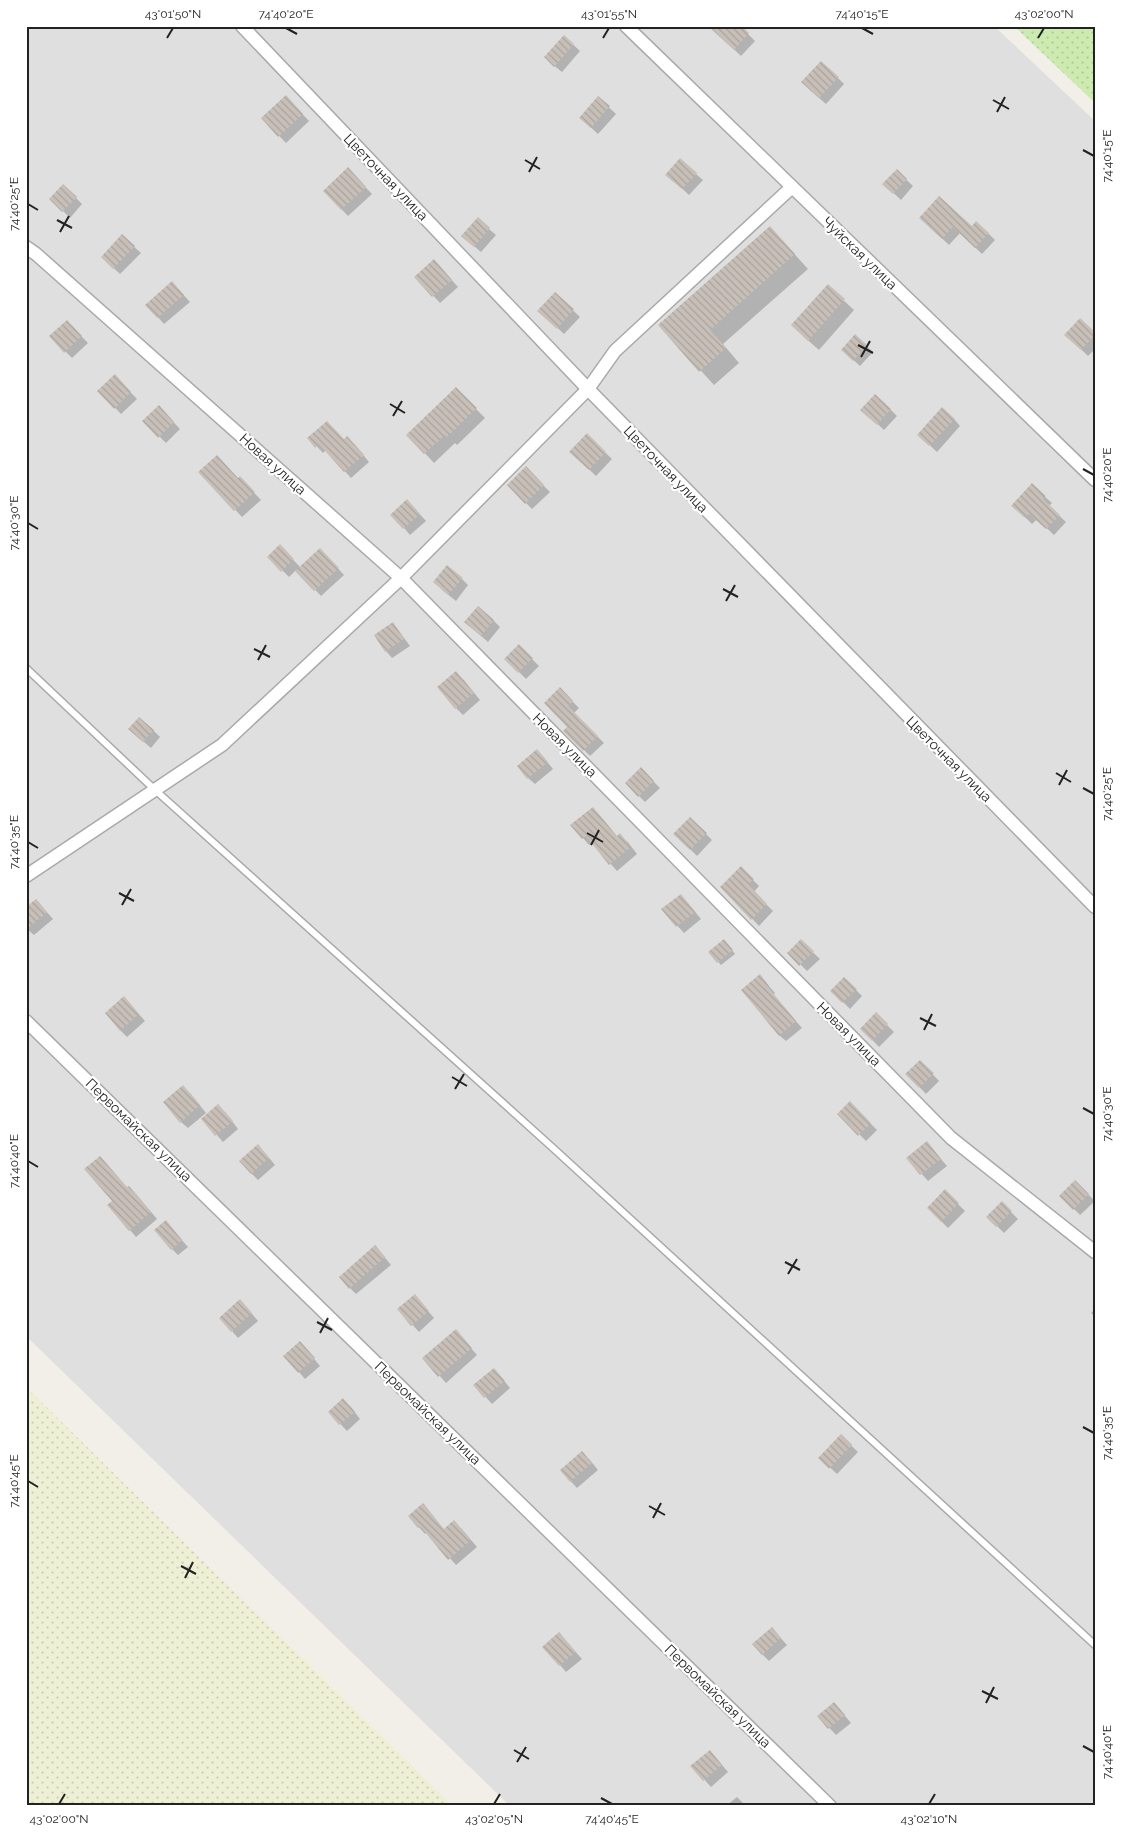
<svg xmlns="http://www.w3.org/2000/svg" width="1121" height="1832" font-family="Raleway,sans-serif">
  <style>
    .residential { fill: #e0dfdf }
    .farmland { fill: url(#farmland-dots) }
    .grass { fill: url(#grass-dots) }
    .shadow { fill: #0003 }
    .building { fill: url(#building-back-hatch) }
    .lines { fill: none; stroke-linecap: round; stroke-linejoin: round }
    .service-casing { stroke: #a9a9a9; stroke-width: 9 }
    .minor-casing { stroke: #a9a9a9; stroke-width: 15 }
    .service { stroke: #fff; stroke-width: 6 }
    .minor { stroke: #fff; stroke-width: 12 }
    .ticks { fill: none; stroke: #222; stroke-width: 2 }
    .labels { text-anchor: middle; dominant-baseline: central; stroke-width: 4.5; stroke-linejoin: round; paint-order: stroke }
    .street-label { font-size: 14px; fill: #222; stroke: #fff }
    .neatline { fill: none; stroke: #222; stroke-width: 2 }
    .ticks-label { font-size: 12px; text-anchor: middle; fill: #222 }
  </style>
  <defs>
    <pattern id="farmland-dots" width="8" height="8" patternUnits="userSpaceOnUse" patternTransform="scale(1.25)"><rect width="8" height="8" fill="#eef0d5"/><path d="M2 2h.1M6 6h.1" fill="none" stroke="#ccceb7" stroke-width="1.8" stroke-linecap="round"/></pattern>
    <pattern id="grass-dots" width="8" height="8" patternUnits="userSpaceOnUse" patternTransform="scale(1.25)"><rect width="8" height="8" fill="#cdebb0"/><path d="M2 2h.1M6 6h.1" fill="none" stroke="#b0c997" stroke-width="1.8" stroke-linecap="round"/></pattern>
    <pattern id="building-back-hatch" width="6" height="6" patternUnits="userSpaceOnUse" patternTransform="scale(1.25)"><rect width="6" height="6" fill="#c7bfb8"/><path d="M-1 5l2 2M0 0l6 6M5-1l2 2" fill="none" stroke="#aba49e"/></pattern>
  </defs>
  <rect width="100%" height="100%" fill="#f2efe9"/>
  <path class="residential" d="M26,26h968l101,95v1685h-585l-484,-470z"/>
  <path class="farmland" d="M26,1387l427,419h-427z"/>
  <path class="grass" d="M1014,26h81v77z"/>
  <g class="shadow">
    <path d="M740,26l15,15 -14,15 -19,-18z"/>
    <path d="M564,36l16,15 -18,21 -10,-8z"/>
    <path d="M838,78l6,6 -18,20 -17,-15z"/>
    <path d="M599,98l17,16 -18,20 -11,-10z"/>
    <path d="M292,103l17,18 -23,22 -23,-24z"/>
    <path d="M348,169l24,25 -24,22 -24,-25z"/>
    <path d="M897,171l16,15 -12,14 -17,-16z"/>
    <path d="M696,174l7,6 -14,15 -15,-14z"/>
    <path d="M64,186l18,18 -12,14 -19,-19z"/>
    <path d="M927,224l45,4 16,5 7,7 -13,14 -22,-21 -11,12z"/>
    <path d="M770,227l38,42 -85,75 16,19 -25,22 -55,-60z"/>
    <path d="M489,229l7,6 -15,17 -12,-10z"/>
    <path d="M122,236l19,17 -21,21 -18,-17z"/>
    <path d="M440,267l18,20 -18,16 -24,-26z"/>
    <path d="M828,286l26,24 -35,40 -16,-14z"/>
    <path d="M178,289l12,13 -26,22 -17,-19z"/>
    <path d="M555,293l25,24 -16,17 -18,-17z"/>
    <path d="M67,322l21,21 -16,15 -21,-21z"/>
    <path d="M1095,334v15l-7,7 -22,-21z"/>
    <path d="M856,336l17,16 -13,14 -11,-10z"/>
    <path d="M115,376l22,23 -16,15 -22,-23z"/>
    <path d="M456,389l29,29 -28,27 -2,-2 -21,20 -26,-28z"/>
    <path d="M159,407l21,22 -14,14 -22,-22z"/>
    <path d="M891,410l6,6 -13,14 -15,-14z"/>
    <path d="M954,419l6,7 -23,26 -18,-17z"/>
    <path d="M587,435l25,24 -16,17 -25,-24z"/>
    <path d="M309,438l35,3 10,3 15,18 -18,16 -25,-28 -3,3z"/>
    <path d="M526,468l24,24 -18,17 -24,-24z"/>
    <path d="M200,472l38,7 2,-1 21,22 -19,17z"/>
    <path d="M1045,497l7,6 -3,3 17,16 -12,13 -17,-16 -5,5 -12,-12z"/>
    <path d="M414,508l12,13 -16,14 -6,-7z"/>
    <path d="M280,546l20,21 20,-18 24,26 -23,21 -25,-26 -7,7 -20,-20z"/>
    <path d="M462,579l6,6 -12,16 -15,-12z"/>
    <path d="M493,620l7,7 -12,15 -15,-13z"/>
    <path d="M393,623l17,23 -18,12 -6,-7z"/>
    <path d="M519,646l20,20 -13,13 -20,-20z"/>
    <path d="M463,679l17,21 -17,15 -7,-7z"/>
    <path d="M560,689l19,19 -5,5 30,30 -14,13 -25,-25 4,-4z"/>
    <path d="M153,730l7,7 -9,11 -15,-13z"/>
    <path d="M544,758l9,11 -18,15 -7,-6z"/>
    <path d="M641,769l19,19 -15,14 -19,-19z"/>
    <path d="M690,818l22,22 -15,16 -22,-22z"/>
    <path d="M572,825l45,12 10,4 10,13 -20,17 -25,-28 -3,2z"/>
    <path d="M741,868l18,18 -5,6 19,19 -14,15 -37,-39z"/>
    <path d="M36,900l17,19 -19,16 -8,-7z"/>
    <path d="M687,902l14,17 -17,14 -21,-23z"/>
    <path d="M801,941l19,18 -13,12 -18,-18z"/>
    <path d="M727,944l8,10 -14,11 -11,-12z"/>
    <path d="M760,976l15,17 -2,2 29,33 -16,13 -7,-6z"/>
    <path d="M844,978l18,18 -12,13 -18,-18z"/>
    <path d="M131,1005l14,16 -18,16 -7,-7z"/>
    <path d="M876,1014l18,18 -15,15 -17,-18z"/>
    <path d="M920,1061l19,20 -13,13 -19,-20z"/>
    <path d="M190,1093l16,20 -18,15 -7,-6z"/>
    <path d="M850,1103l27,27 -11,11 -27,-27z"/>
    <path d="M225,1112l13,17 -15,13 -20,-23z"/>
    <path d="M927,1143l20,23 -19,15 -20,-23z"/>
    <path d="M265,1153l10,12 -17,15 -7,-7z"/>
    <path d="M1075,1182l20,19 -15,14 -19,-19z"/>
    <path d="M945,1191l20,20 -17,17 -20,-20z"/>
    <path d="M136,1194l21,25 -21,18 -6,-7z"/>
    <path d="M1002,1203l16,16 -14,14 -16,-16z"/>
    <path d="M172,1229l16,18 -10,8 -6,-6z"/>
    <path d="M382,1254l9,11 -35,29 -6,-6z"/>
    <path d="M421,1303l13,15 -15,14 -20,-22z"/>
    <path d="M247,1308l11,13 -20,17 -6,-7z"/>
    <path d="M1095,1309v8l-4,-4z"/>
    <path d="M462,1338l15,17 -31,28 -22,-25z"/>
    <path d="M307,1350l13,16 -15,13 -6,-7z"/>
    <path d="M500,1376l10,12 -18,16 -17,-19z"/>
    <path d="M350,1406l10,13 -13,12 -18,-19z"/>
    <path d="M841,1436l17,16 -21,22 -17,-16z"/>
    <path d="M589,1459l9,11 -21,18 -16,-17z"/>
    <path d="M409,1516l35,14 17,-2 16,19 -21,18 -29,-33 -2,2z"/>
    <path d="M778,1635l9,10 -18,16 -7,-7z"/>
    <path d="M565,1640l17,19 -16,13 -6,-7z"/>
    <path d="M840,1710l11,13 -15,12 -17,-18z"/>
    <path d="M710,1751l18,21 -17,15 -19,-21z"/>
    <path d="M737,1797l9,9h-20z"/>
  </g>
  <g class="building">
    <path d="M708,26h34l7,7 -15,17z"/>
    <path d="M564,35l10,9 -20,23 -10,-10z"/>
    <path d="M821,61l18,16 -20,21 -18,-16z"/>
    <path d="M286,95l17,19 -25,23 -17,-19z"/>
    <path d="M598,96l12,10 -19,22 -12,-10z"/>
    <path d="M680,158l17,15 -15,16 -17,-14z"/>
    <path d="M348,167l18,20 -25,23 -18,-19z"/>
    <path d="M897,169l10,10 -14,15 -11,-10z"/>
    <path d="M63,184l14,13 -15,15 -13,-13z"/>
    <path d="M939,196l33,30 4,-5 13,12 -14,15 -22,-21 -11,12 -23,-21z"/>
    <path d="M478,217l12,11 -16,19 -13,-11z"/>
    <path d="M770,226l25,28 -85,76 16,18 -27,24 -41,-47z"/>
    <path d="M122,234l13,12 -22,23 -12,-12z"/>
    <path d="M434,259l18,21 -20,17 -18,-20z"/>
    <path d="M172,281l12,14 -27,23 -12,-13z"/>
    <path d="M828,284l17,15 -37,42 -17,-16z"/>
    <path d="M555,292l19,17 -17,20 -20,-18z"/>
    <path d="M1080,318l15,14v3l-14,15 -17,-15z"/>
    <path d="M67,320l15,16 -18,17 -15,-17z"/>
    <path d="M855,334l12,11 -14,16 -12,-11z"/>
    <path d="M115,374l16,18 -17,17 -17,-18z"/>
    <path d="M456,387l21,21 -30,29 -2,-2 -21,19 -18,-19z"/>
    <path d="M875,394l16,15 -14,16 -17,-15z"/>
    <path d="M159,405l15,17 -16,16 -16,-17z"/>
    <path d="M942,407l13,12 -26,27 -12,-11z"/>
    <path d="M327,421l17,18 3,-3 17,19 -20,17 -25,-28 -4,4 -8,-10z"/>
    <path d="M587,433l19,19 -17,18 -20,-18z"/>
    <path d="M217,455l21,23 2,-2 15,16 -21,19 -36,-39z"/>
    <path d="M526,466l18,19 -19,19 -18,-19z"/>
    <path d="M1032,483l14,13 -3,3 17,16 -14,14 -17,-15 -4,4 -14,-12z"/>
    <path d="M407,499l13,15 -17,15 -13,-14z"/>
    <path d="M280,544l14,15 -13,13 -14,-15z"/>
    <path d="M320,548l19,20 -25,23 -19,-20z"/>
    <path d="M447,565l16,13 -15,17 -15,-13z"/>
    <path d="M478,606l16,14 -13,16 -17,-14z"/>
    <path d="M393,622l11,17 -19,13 -11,-17z"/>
    <path d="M519,644l14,14 -15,15 -14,-14z"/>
    <path d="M456,671l18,22 -19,16 -18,-22z"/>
    <path d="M560,687l13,14 -5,5 30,30 -15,15 -20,-20 4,-4 -23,-24z"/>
    <path d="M139,717l15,13 -11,12 -15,-13z"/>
    <path d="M537,749l11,13 -21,17 -10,-13z"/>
    <path d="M641,767l13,14 -16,16 -13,-14z"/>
    <path d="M593,807l24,29 3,-3 11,14 -22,18 -23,-29 -4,3 -12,-14z"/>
    <path d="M690,817l17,16 -17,17 -17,-16z"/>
    <path d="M741,866l13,13 -6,5 19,20 -16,16 -31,-33z"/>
    <path d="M681,894l14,18 -19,15 -15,-18z"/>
    <path d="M36,899l11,13 -21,18v-23z"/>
    <path d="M724,939l9,11 -16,13 -9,-11z"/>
    <path d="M801,939l13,12 -15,15 -12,-13z"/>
    <path d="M760,974l9,12 -1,1 28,34 -17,15 -38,-46z"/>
    <path d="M844,977l13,12 -15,14 -12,-12z"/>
    <path d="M124,996l15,18 -19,17 -15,-18z"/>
    <path d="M876,1012l12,12 -16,17 -12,-12z"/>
    <path d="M920,1060l14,13 -15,15 -14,-14z"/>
    <path d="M183,1085l17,20 -20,18 -17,-21z"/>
    <path d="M850,1101l21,22 -13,13 -21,-22z"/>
    <path d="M218,1104l15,17 -18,15 -14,-17z"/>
    <path d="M927,1141l14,18 -21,16 -14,-17z"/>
    <path d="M258,1144l11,14 -18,16 -12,-13z"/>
    <path d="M100,1156l27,31 2,-1 22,26 -22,19 -22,-26 5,-4 -28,-32z"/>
    <path d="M1075,1180l14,14 -16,16 -14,-14z"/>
    <path d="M945,1189l14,14 -18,19 -14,-14z"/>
    <path d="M1002,1201l10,10 -16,16 -10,-10z"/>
    <path d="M166,1220l16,20 -11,10 -17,-20z"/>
    <path d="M375,1245l10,12 -36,32 -10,-12z"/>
    <path d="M415,1294l14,17 -18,15 -14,-17z"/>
    <path d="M240,1299l12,14 -21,19 -12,-14z"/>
    <path d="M456,1329l16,19 -34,29 -16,-19z"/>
    <path d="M300,1341l15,17 -17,15 -15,-17z"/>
    <path d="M494,1368l11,13 -21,17 -11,-13z"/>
    <path d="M343,1398l12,14 -16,13 -11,-13z"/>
    <path d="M841,1434l11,11 -23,24 -11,-11z"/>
    <path d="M582,1451l10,12 -22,19 -10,-12z"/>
    <path d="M423,1503l21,26 10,-9 17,20 -23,20 -28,-34 -2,2 -10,-12z"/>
    <path d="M772,1627l9,11 -19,17 -10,-11z"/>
    <path d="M559,1632l17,20 -17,14 -17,-19z"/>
    <path d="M834,1702l11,13 -17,14 -11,-13z"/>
    <path d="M710,1750l12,15 -19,16 -13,-15z"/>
  </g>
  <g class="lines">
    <defs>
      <path id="service" d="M26,668l128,121 399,359 542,497"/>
      <g id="minor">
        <path d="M242,26l346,363 507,518"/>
        <path d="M626,26l469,454"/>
        <path d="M26,247l10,7 365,324 550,560 144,114"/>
        <path d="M26,876l196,-131 179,-167 187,-189 27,-38 177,-164"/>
        <path d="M26,1021l804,785"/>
      </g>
    </defs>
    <use href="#service" class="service-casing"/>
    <use href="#minor" class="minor-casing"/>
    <use href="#service" class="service"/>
    <use href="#minor" class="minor"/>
  </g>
  <path class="ticks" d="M286,28l11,6M862,28l11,6M167,38l6,-10M603,38l6,-10M1038,38l6,-10M993,100l16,9M997,112l8,-15M1083,150l11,6M525,160l15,9M529,172l8,-15M28,204l10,6M57,220l15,8M60,232l9,-16M858,345l15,8M861,357l9,-16M390,404l15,9M393,416l9,-15M1083,469l11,6M28,523l10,6M723,589l15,8M726,601l9,-16M254,649l16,8M258,660l8,-15M1056,773l15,9M1059,785l8,-15M1083,788l11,6M587,833l16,9M28,842l10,6M591,845l8,-15M119,893l15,8M122,905l9,-16M920,1018l16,8M924,1030l8,-16M452,1077l15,9M455,1089l9,-15M1083,1108l11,6M28,1161l10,6M785,1262l15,8M788,1274l9,-15M317,1322l15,8M320,1333l8,-15M1083,1427l11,6M28,1481l10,6M649,1506l16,9M653,1518l8,-15M181,1566l15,8M185,1578l8,-16M982,1691l16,8M986,1703l8,-16M1083,1746l11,6M514,1750l15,9M517,1762l9,-15M601,1798l11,6M59,1804l6,-10M494,1804l6,-10M929,1804l6,-10"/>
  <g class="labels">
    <g class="street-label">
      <text transform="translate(386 177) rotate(46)">Цветочная улица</text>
      <text transform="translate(860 253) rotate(44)">Чуйская улица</text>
      <text transform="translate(273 464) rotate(42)">Новая улица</text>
      <text transform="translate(666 469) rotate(46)">Цветочная улица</text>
      <text transform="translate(565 745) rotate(45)">Новая улица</text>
      <text transform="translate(949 759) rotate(45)">Цветочная улица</text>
      <text transform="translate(849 1034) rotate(45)">Новая улица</text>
      <text transform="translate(139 1130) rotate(44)">Первомайская улица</text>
      <text transform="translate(428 1413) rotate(44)">Первомайская улица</text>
      <text transform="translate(718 1696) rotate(44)">Первомайская улица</text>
    </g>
  </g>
  <rect width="1121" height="1832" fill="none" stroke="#ffffff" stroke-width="55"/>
  <rect x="28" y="28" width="1066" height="1776" class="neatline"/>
  <g class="ticks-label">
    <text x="173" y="18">43°01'50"N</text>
    <text x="286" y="18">74°40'20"E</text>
    <text x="609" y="18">43°01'55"N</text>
    <text x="862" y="18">74°40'15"E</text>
    <text x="1044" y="18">43°02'00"N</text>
    <text transform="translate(1107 156) rotate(-90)" y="4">74°40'15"E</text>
    <text transform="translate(14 204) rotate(-90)" y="4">74°40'25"E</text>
    <text transform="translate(1107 475) rotate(-90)" y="4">74°40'20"E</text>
    <text transform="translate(14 523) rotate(-90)" y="4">74°40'30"E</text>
    <text transform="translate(1107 794) rotate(-90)" y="4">74°40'25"E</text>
    <text transform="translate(14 842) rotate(-90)" y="4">74°40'35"E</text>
    <text transform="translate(1107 1114) rotate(-90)" y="4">74°40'30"E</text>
    <text transform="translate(14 1161) rotate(-90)" y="4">74°40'40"E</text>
    <text transform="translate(1107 1433) rotate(-90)" y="4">74°40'35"E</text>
    <text transform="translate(14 1481) rotate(-90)" y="4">74°40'45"E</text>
    <text transform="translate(1107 1752) rotate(-90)" y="4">74°40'40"E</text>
    <text x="59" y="1823">43°02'00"N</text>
    <text x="494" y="1823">43°02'05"N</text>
    <text x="612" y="1823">74°40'45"E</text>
    <text x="929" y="1823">43°02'10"N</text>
  </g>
</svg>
